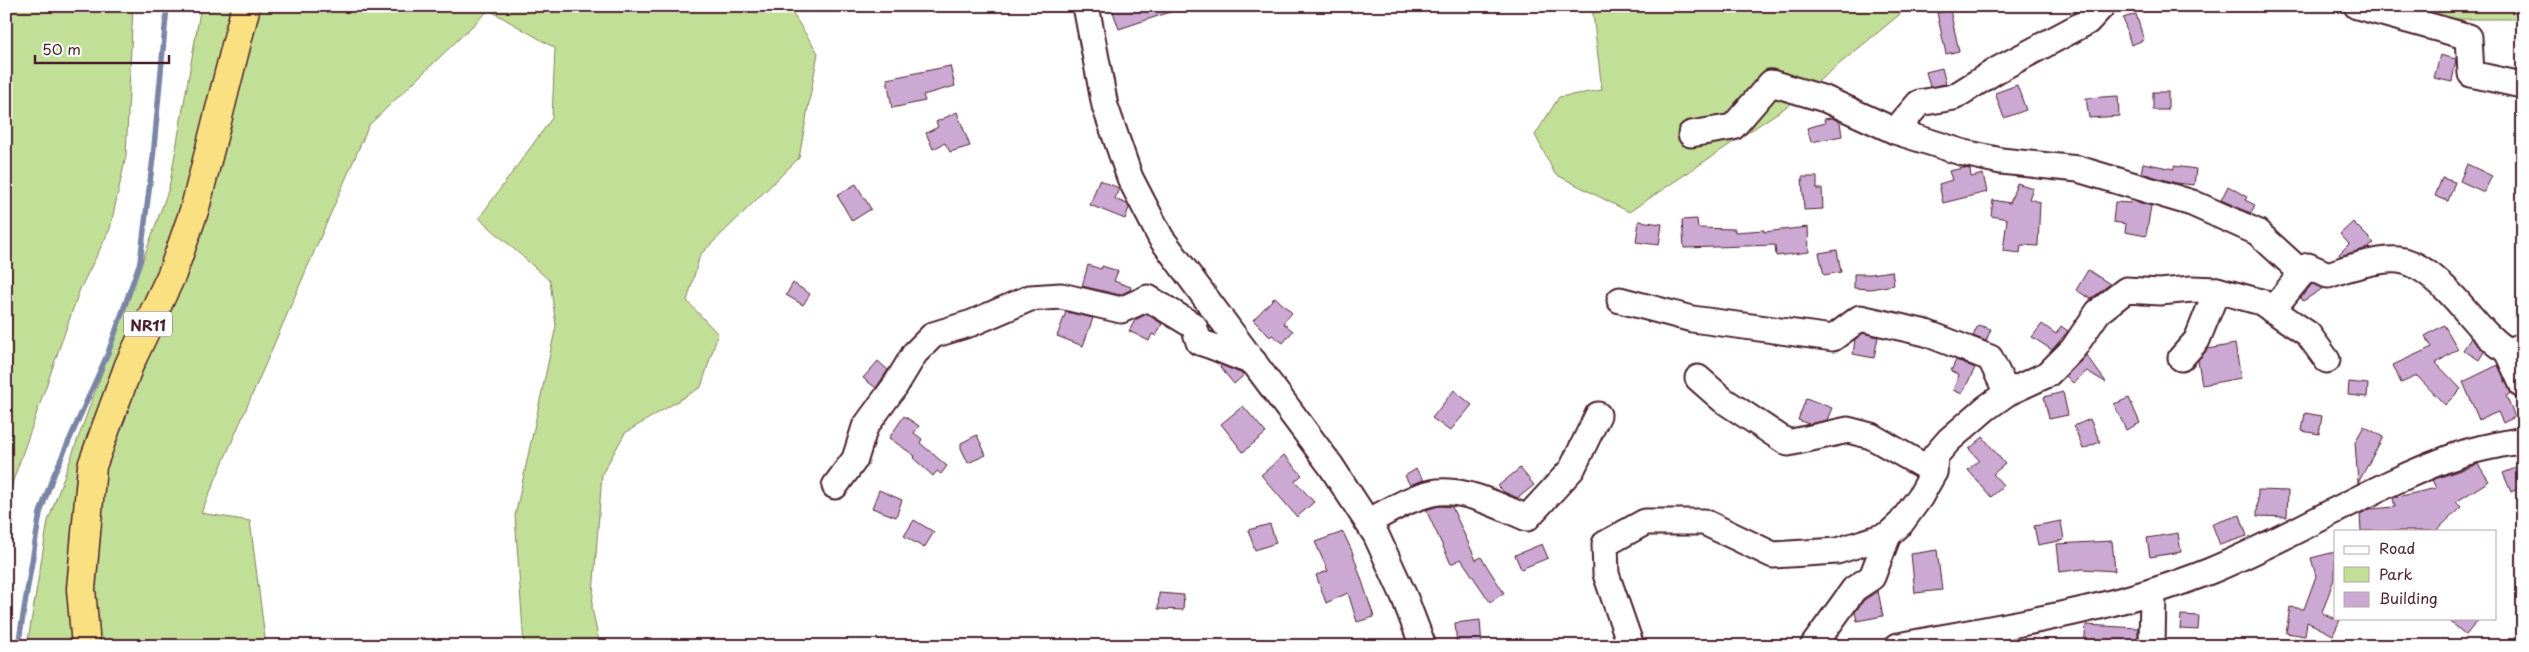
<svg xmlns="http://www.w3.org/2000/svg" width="2529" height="652" font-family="'Playpen Sans',sans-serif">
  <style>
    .green { fill: #c2df97; stroke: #867f61 }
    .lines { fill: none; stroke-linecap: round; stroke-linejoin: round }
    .stream { stroke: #7a86a5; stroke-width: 5.5 }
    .building { fill: #cba9d3; stroke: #4a1f2b }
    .minor-casing { stroke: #4a1f2b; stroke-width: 29 }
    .highway-casing { stroke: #4a1f2b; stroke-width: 31 }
    .minor { stroke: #fff; stroke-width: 25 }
    .highway { stroke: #f9e181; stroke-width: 28 }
    .labels { text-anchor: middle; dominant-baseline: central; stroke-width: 5; stroke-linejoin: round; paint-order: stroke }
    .shield { fill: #fff; stroke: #80626b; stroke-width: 1 }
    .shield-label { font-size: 15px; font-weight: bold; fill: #4a1f2b }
  </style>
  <rect width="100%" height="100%" fill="#fff"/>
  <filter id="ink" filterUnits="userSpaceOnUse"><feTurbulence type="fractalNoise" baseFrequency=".02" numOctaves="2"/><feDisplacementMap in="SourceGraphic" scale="10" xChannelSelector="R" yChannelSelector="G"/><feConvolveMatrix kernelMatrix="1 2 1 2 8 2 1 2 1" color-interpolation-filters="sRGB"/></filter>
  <g filter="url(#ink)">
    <g class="green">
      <path d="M6,6h127l-7,150 -16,73 -30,60 -74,212z"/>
      <path d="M201,6h590v5l27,42 -19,105 -99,97 -13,46 31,33 -17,53 -76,46 -23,41 -10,134 8,38h-76l-9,-130 41,-190 -6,-45 -71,-63 73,-100 3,-70 -66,-38 -120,115 -168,388 49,8 16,125h-239l21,-125 121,-333z"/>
      <path d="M1592,6h318l-118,97 -163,109 -74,-38 -20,-39 24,-38 43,-7z"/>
      <path d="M2408,6h115v13h-91z"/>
    </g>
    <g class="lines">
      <path class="stream" d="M18,646l22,-133 12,-34 56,-126 32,-91 13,-104 14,-152"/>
    </g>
    <g class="building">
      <path d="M1111,6h67l1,3 -60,20z"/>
      <path d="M1950,10l9,41 -13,3 -9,-41z"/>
      <path d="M2136,14l8,26 -13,5 -8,-27z"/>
      <path d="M2440,55l16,4 -4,23 -18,-4z"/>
      <path d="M950,66l5,20 -32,9 2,6 -33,7 -5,-29z"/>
      <path d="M1942,68l4,16 -16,3 -4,-15z"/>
      <path d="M2017,85l9,25 -22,8 -9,-25z"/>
      <rect x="2153" y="92" width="15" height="18"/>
      <path d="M2118,96l1,20 -30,2 -3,-20z"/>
      <path d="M957,112l13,34 -20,6 -5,-9 -12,6 -7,-16 12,-6 -2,-5z"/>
      <path d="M1832,118l8,4 2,14 -31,6 -4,-14 18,-5 -1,-4z"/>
      <path d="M2143,163l31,6v-3l22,3 -2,16 -18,-2 -35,-10z"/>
      <path d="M2467,164l25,12 -8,16 -24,-11z"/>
      <path d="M1963,168l7,1 1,8 12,-3 4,18 -44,11 -4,-19 13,-4 -3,-9z"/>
      <path d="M1802,177h15v12h5l1,20 -19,1z"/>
      <path d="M2442,178l13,4 -7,19 -13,-5z"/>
      <path d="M1099,180l20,8 -4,11 12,5 2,4 -4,11 -35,-14z"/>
      <path d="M2017,183l16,5 -4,11 11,3 -2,44 -17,-1 -1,8 -17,-2 4,-32 -16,-3 2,-16 17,3z"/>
      <path d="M856,184l15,25 -19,12 -15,-26z"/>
      <path d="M2228,186l19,11 -2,3 10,5 -4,8 -30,-13z"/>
      <path d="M2131,200l20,6 -5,30 -21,-4 1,-8 -13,-2 2,-20 15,1z"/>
      <path d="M1697,219l1,9 37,1v3l29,-2v2l44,-5 1,25 -33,4 -1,-11 -91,3 -2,-28z"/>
      <path d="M1639,221l23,3 -3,21 -23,-3z"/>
      <path d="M2353,222l21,21 -6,5 -28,8 -1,-2 10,-10 -9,-10z"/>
      <path d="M1837,250l4,22 -17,3 -5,-22z"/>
      <path d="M1088,265l13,4 1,-3 16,5 -4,10 17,6 -1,3 -10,5 -38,-9z"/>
      <path d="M2088,270l22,14 -19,15 -15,-9z"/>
      <path d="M1892,271l2,14 -24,4 -16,-1v-14h17z"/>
      <path d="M793,283l17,11 -7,11 -17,-10z"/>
      <path d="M2312,284l10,5 -19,12 -2,-3z"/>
      <path d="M1275,297l17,16 -9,10 10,8 -10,12 -11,-8 -2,2 -17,-17z"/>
      <path d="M1066,312l27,6 -10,28 -26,-10z"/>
      <path d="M1147,314l15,10 -6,12 -4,-2 -3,7 -20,-10 6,-11z"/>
      <path d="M2042,324l14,10 5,-8 7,5 -16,19 -20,-13z"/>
      <path d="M1978,325l13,4 -5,12 -13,-5z"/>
      <path d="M2444,325l14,24 -22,14 25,26 -16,16 -28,-29 -16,7 -8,-18 39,-18 -7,-11z"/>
      <path d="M1863,333l15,4 -4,21 -21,-4 2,-15z"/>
      <path d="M2471,338l13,14 -5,8 -16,-10z"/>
      <path d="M2235,344l6,34 -39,7 -4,-25 10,-11z"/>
      <path d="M2086,355l20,27h-1l-18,-11 -14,12 -7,-7z"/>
      <path d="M1956,360l19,8 -13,26 -9,-4 6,-15 -8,-4z"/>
      <path d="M878,361l10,9 -12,18 -13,-10z"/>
      <path d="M1221,365l22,9 1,1 -10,9 -14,-17z"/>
      <path d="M2498,365l13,28 -5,3 9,21 -12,6 -5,-11 -19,8 -16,-38z"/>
      <path d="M2349,382l19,2 -1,13 -19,-2z"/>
      <path d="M1454,390l18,15 -22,26 -18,-13z"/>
      <path d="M2063,392l5,23 -19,4 -5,-22z"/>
      <path d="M1806,398l26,10 -5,12 -18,4 -11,-4z"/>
      <path d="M2129,398l11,25 -14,7 -12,-26z"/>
      <path d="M1243,406l23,27 -23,19 -22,-28z"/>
      <path d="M2305,413l17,3 -3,18 -17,-3z"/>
      <path d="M904,416l15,10 -5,7 8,6 -2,4 27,23 -6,8 -4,-3 -4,5 -20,-18 2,-2 -26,-18z"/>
      <path d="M2090,419l10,23 -17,7 -9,-23z"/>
      <path d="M2364,426l19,11 -25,46 -3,-41z"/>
      <path d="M977,435l9,20 -18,8 -7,-15v-5z"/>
      <path d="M1983,437l22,27 -12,10 11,12 -13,11 -23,-27 11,-10 -10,-11z"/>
      <path d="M1284,455l18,20 -7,6 19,21 -17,15 -36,-42z"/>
      <path d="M2478,464l11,17 -33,21 5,5 -25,24h-75l-1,-17 10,-5 25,-2 -2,-9 43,-10 -4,-8z"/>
      <path d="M2523,465v22l-12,5 -8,-19z"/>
      <path d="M1520,468l14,17 -16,13 -14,-6 -6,-6z"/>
      <path d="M1416,469l8,11 -14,5 -5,-9z"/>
      <path d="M879,490l23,10 -6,17 -24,-9z"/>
      <path d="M2258,490l30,1 -1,26 -30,-1z"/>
      <path d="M1439,506l13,1 24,53 5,-3 23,36 -14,9 -29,-43 -10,5 -25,-54z"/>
      <path d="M2240,515l7,21 -27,9 -8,-21z"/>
      <path d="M914,520l20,12 -10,16 -20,-12z"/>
      <path d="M2061,521l3,19 -26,5 -4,-19z"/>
      <path d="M1270,524l6,19 -21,7 -7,-20z"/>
      <path d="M1343,532l9,19 22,66 -17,5 -9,-29 -22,10 -10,-28 12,-4 -13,-29z"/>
      <path d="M2178,533l3,19 -31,5 -3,-19z"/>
      <path d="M2112,541l3,30 -32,-2 -23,3 -3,-28z"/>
      <path d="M1542,544l6,14 -27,11 -6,-14z"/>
      <path d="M1937,550l5,40 -27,3 -4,-39z"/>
      <path d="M2335,552v24l-13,37 11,5h8l-8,17 -26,-13 -2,14 -19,-3 4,-26 14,2 12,-33 -5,-18z"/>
      <path d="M1878,591l5,25 -26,5 -2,-9 9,-12z"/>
      <path d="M1159,593l25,2 -1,15 -25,-1z"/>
      <path d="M2181,615l18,1 -1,14 -18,-1z"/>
      <path d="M2446,618h34l-14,17z"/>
      <path d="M1480,620l2,26h-25l-2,-23z"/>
      <path d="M2086,625l52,3v18h-54z"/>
    </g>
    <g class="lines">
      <defs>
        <g id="minor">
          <path d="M1086,6l19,100 25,72 31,60 170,228 45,69 28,61 19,50"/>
          <path d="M2357,6l112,31 2,37 46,10 6,-3"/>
          <path d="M1895,131l24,-28 35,-6 43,-27 90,-48 15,-16"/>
          <path d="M1691,134l42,-7 38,-44 54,16 70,32 69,22 37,8 77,8 114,34 65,29 45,41"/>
          <path d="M1620,300l72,19 141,19 27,-20 66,15 64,25 17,35"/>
          <path d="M2272,310l36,-44 20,9c18,-7 52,-17 71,-15 25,3 52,33 67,51 13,15 24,29 41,40l16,-5"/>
          <path d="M2507,351l16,35"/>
          <path d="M2181,358l16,-18 20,-50"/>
          <path d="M1934,472l1,-16 14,-16 37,-32 21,-15 41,-19 25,-25 25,-37 28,-22 34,2 32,-3 25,1 44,12 47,32 19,26"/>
          <path d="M835,486l20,-27 10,-32 30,-41 20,-33 18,-18 39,-12 58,-25 31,-2 60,14 27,-12 46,28 5,16c19,5 36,15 55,20"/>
          <path d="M1368,522c21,-11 46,-27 70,-30 29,-3 63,15 89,26l45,-49 26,-54"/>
          <path d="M1631,646l-25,-72 -1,-30 40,-22h59l69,33 64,-4 51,-16 13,-12 19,-26 14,-25 -63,-36 -23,-6 -60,13 -65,-43 -25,-22"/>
          <path d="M1813,646l41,-57 18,-12 16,-42"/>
          <path d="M1898,646c105,-20 213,-35 312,-75 85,-35 168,-89 254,-118 19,-6 39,-9 59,-13"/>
          <path d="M2152,646l1,-54"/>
        </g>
        <path id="highway" d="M86,646l-5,-57 11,-123 37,-101 43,-91 23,-66 51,-202"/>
      </defs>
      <use href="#minor" class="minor-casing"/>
      <use href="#highway" class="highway-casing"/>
      <use href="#minor" class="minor"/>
      <use href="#highway" class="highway"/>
    </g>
  </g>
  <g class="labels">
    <rect class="shield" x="124" y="311.5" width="48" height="25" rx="4"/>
    <g class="shield-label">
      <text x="148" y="324">NR11</text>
    </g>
  </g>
  <rect width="2529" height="652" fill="none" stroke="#fff" stroke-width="25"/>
  <rect x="12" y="12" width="2504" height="627" fill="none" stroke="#4a1f2b" stroke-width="2" filter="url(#ink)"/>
  <rect x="2334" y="530" width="162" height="90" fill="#ffffff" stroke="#b7a5aa"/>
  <rect x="2344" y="546" width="25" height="8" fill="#ffffff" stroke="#b7a5aa"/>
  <text x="2379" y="554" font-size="15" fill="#4a1f2b">Road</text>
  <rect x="2344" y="567" width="25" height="15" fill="#c2df97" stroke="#b7a5aa"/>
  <text x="2379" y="580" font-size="15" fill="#4a1f2b">Park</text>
  <rect x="2344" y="592" width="25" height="15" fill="#cba9d3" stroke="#b7a5aa"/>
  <text x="2379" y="604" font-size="15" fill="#4a1f2b">Building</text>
  <path d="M35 55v8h134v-8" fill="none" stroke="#4a1f2b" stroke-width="2.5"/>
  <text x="42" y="55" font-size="15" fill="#4a1f2b" stroke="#ffffff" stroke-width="4" paint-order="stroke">50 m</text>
</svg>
